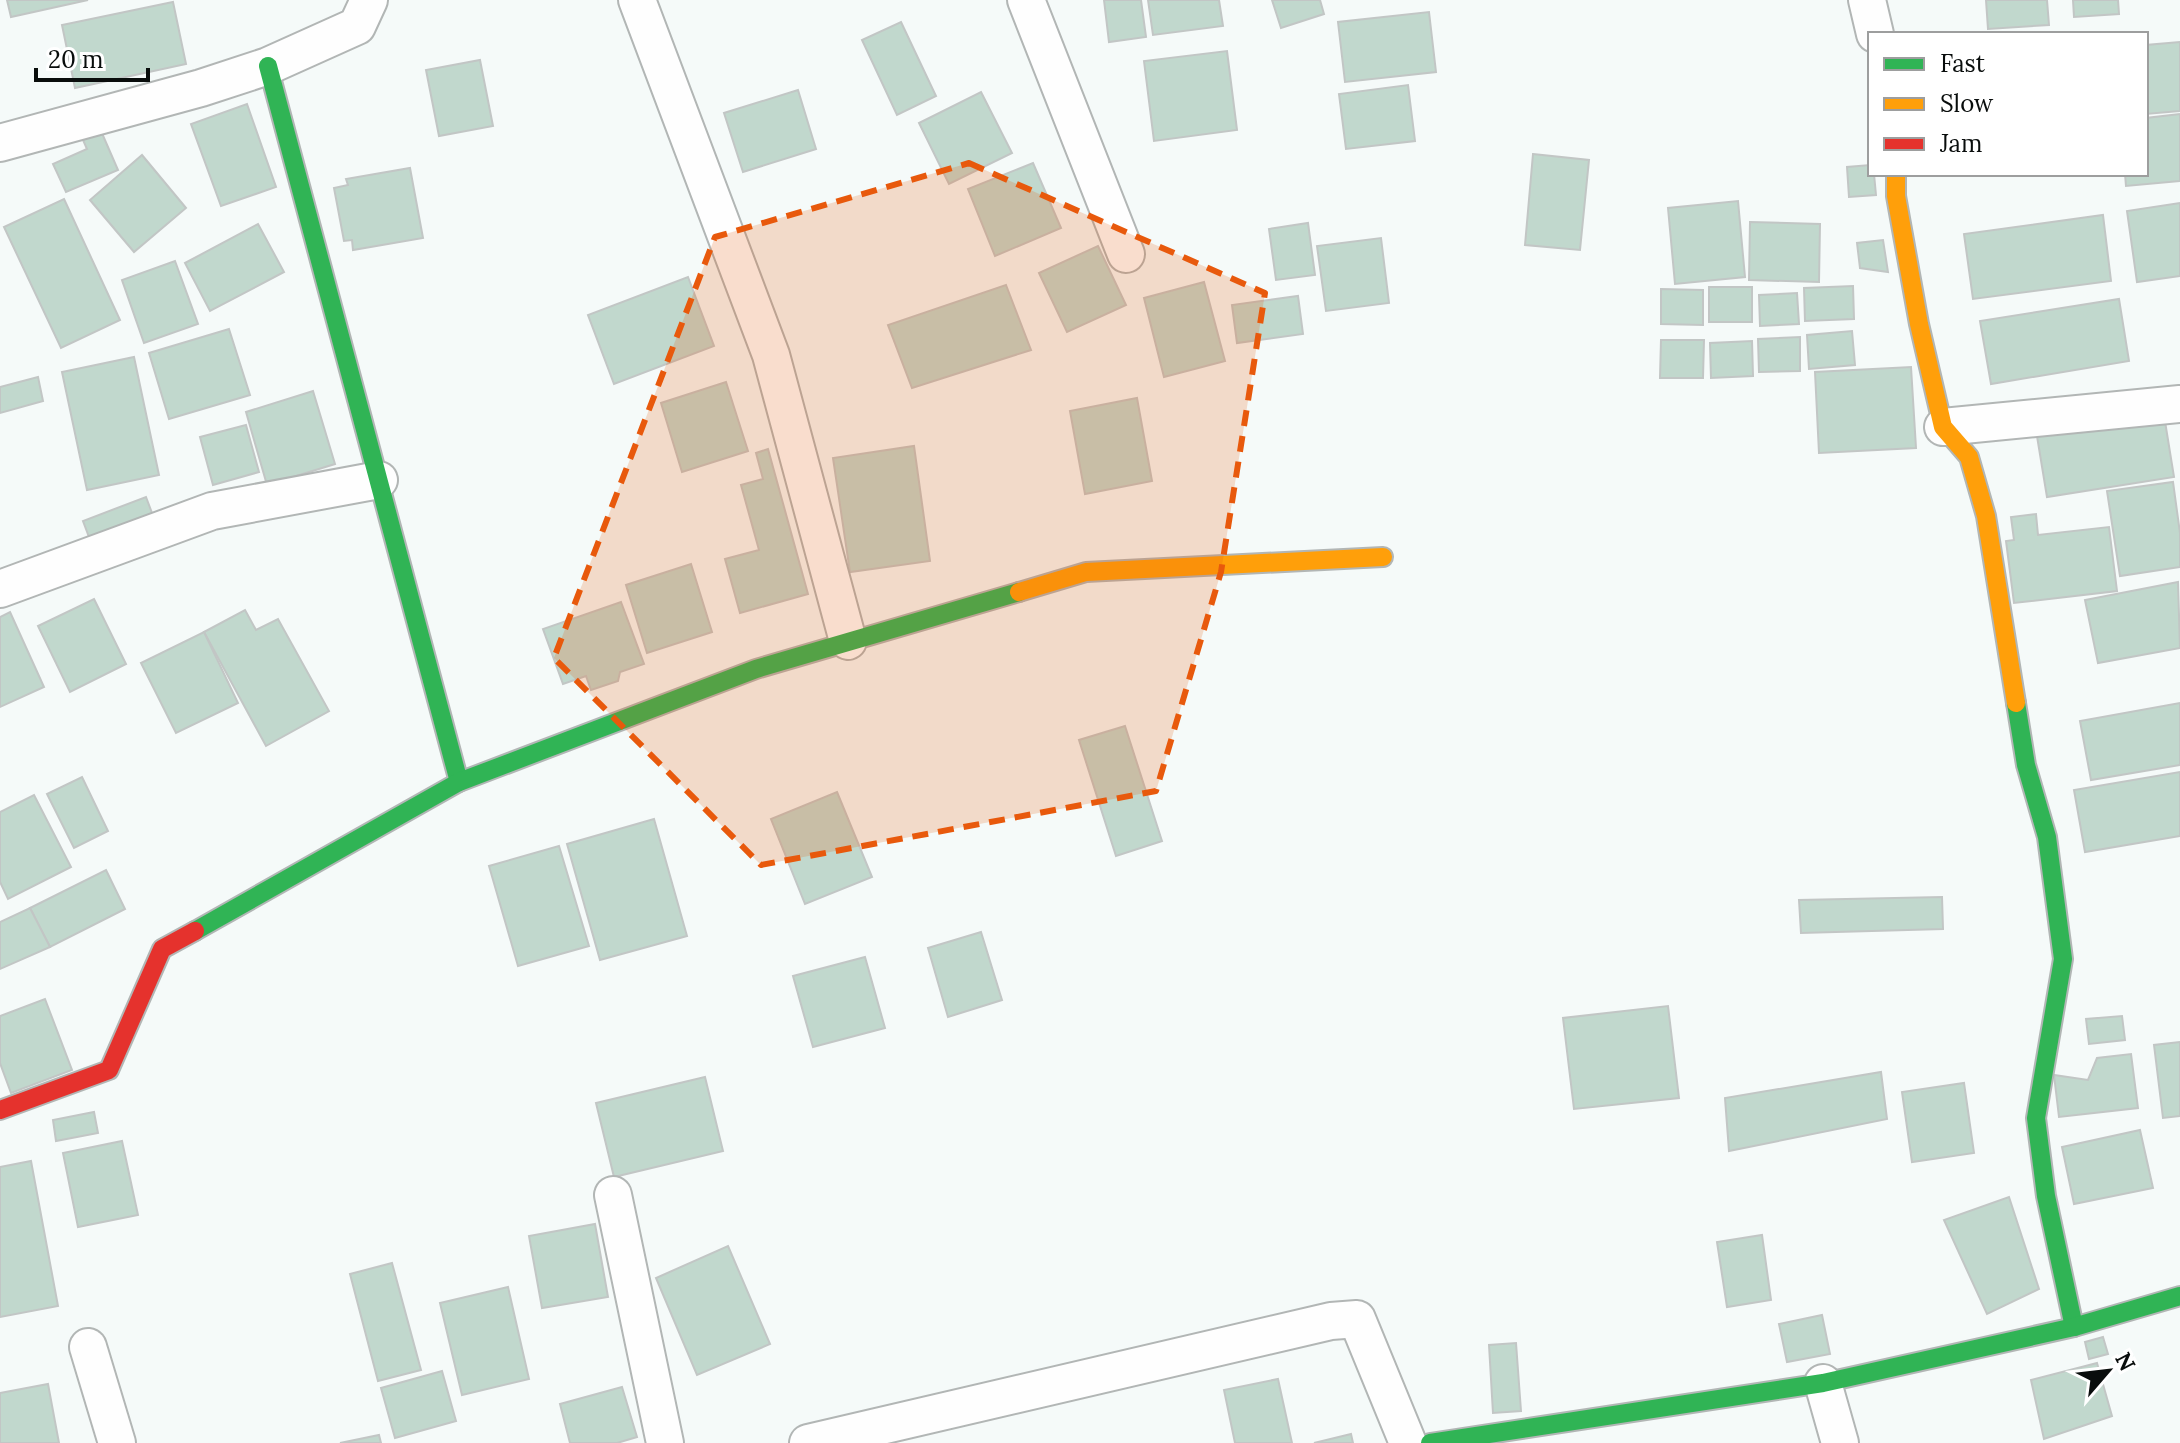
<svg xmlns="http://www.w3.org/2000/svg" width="2180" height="1443" font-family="Lora,serif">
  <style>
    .building { fill: #c1d8cd; stroke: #c2c6c5; stroke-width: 2 }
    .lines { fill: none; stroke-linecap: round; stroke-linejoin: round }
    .street-casing { stroke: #b2b6b5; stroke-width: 40 }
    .fast-casing { stroke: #b2b6b5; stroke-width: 22 }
    .slow-casing { stroke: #b2b6b5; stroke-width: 22 }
    .jam-casing { stroke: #b2b6b5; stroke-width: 22 }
    .street { stroke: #fefefe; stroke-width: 36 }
    .fast { stroke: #30b455; stroke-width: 18 }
    .slow { stroke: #ff9f0a; stroke-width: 18 }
    .jam { stroke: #e5322d; stroke-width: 18 }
    .marked { fill: #e8590c; fill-opacity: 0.2; stroke: #e8590c; stroke-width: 6; stroke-dasharray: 16 10; stroke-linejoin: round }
  </style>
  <rect width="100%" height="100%" fill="#f5faf9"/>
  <g class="building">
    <path d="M7,0h81l-77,17z"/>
    <path d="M1104,0h37l5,37 -37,5z"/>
    <path d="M1148,0h71l4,26 -70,9z"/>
    <path d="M1272,0h48l4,14 -43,14z"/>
    <path d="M1986,0h61l2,25 -61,4z"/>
    <path d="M2073,0h45l1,14 -45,3z"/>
    <path d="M173,2l13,62 -111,24 -13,-63z"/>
    <path d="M1429,12l7,60 -91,10 -7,-60z"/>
    <path d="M901,22l35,74 -39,19 -35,-75z"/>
    <path d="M2180,42v69l-34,3v-69z"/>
    <path d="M1227,51l10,79 -83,11 -10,-80z"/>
    <path d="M480,60l13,66 -54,10 -13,-66z"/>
    <path d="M1408,85l7,56 -69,8 -7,-55z"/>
    <path d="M798,90l18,59 -73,23 -19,-59z"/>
    <path d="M981,92l31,61 -63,31 -30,-61z"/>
    <path d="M247,104l29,83 -55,19 -30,-82z"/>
    <path d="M2180,114v67l-54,5 -1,-12h21v-56z"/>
    <path d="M101,131l17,39 -52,22 -13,-28 34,-15 -4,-9z"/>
    <path d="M1533,154l56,6 -9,90 -55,-5z"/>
    <path d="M142,155l44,53 -52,44 -44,-52z"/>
    <path d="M1033,163l28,65 -66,28 -27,-67z"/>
    <path d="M1870,165v9h4l2,21 -27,2 -2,-30z"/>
    <path d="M410,168l13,70 -70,12 -1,-10 -8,1 -10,-53 14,-3 -2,-6z"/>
    <path d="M64,199l56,121 -59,28 -57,-121z"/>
    <path d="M1738,201l7,76 -70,7 -7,-76z"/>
    <path d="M2180,203v73l-43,6 -10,-71z"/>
    <path d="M2103,215l8,66 -138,18 -9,-65z"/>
    <path d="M1750,222l70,2 -1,58 -70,-2z"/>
    <path d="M1308,223l7,52 -39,5 -7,-51z"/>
    <path d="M258,224l26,48 -74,39 -25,-48z"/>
    <path d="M1381,238l8,65 -63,8 -9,-65z"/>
    <path d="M1883,240l5,32 -28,-4 -3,-25z"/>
    <path d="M1098,246l28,59 -59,27 -28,-59z"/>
    <path d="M175,261l23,63 -54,19 -22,-63z"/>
    <path d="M688,277l26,69 -100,38 -26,-69z"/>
    <path d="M1204,282l21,79 -61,16 -20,-79z"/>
    <path d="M1006,285l25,65 -119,38 -24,-63z"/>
    <path d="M1853,286l1,33 -49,2 -1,-33z"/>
    <rect x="1709" y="287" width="43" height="35"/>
    <path d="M1661,289l42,1v35l-42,-1z"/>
    <path d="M1797,293l2,31 -39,2 -1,-31z"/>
    <path d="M1298,296l5,38 -66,9 -5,-38z"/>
    <path d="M2119,299l10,62 -138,23 -11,-63z"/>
    <path d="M229,329l21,66 -81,24 -20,-66z"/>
    <path d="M1852,331l3,34 -46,4 -2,-34z"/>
    <path d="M1800,337v34l-41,1 -1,-33z"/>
    <path d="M1661,340h43l-1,38h-43z"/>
    <path d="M1752,341l1,35 -42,2 -1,-35z"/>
    <path d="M134,357l25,118 -72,15 -25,-118z"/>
    <path d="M1911,367l5,81 -97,5 -4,-81z"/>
    <path d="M38,377l5,24 -43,12v-26z"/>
    <path d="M726,382l22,69 -66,21 -21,-69z"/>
    <path d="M313,391l22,73 -68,21 -21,-73z"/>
    <path d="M1137,398l15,83 -67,13 -15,-83z"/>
    <path d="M2163,409l11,68 -127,20 -11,-67z"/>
    <path d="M246,425l13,47 -46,13 -13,-48z"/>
    <path d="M914,446l16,115 -80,11 -17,-114z"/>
    <path d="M768,449l40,145 -68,19 -15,-54 34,-9 -18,-65 22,-6 -7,-26z"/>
    <path d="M2173,482l7,51v34l-60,9 -13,-85z"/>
    <path d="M146,497l9,24 -63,24 -9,-24z"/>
    <path d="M2036,514l2,21 71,-8 8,64 -103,12 -8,-62 8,-1 -3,-23z"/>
    <path d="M691,564l21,68 -65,21 -21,-68z"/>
    <path d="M2178,582l2,66 -82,15 -13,-63z"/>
    <path d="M94,599l32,65 -56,28 -32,-66z"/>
    <path d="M621,602l23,62 -24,8 -2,9 -27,9 -5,-14 -23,8 -20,-55z"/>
    <path d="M245,610l11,20 22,-11 51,92 -63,35 -62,-114z"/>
    <path d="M10,612l34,75 -44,20v-90z"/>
    <path d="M204,632l34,71 -62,30 -35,-70z"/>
    <path d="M2180,703v62l-89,15 -11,-59z"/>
    <path d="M1125,726l37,115 -46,15 -37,-116z"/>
    <path d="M2180,772v64l-95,16 -11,-62z"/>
    <path d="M82,777l26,54 -34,17 -27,-54z"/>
    <path d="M837,792l35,85 -67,27 -34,-85z"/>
    <path d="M34,795l37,72 -63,32 -8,-17v-70z"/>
    <path d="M654,819l33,117 -87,24 -33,-116z"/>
    <path d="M559,846l30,100 -71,20 -29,-100z"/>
    <path d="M106,870l19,39 -75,38 -20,-39z"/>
    <path d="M1942,897l1,32 -142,4 -2,-33z"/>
    <path d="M30,908l20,39 -50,22v-47z"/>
    <path d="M981,932l21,68 -54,17 -20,-69z"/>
    <path d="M865,957l20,71 -72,19 -20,-71z"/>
    <path d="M45,999l27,71 -61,23 -11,-30v-47z"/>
    <path d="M1668,1006l11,92 -105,11 -11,-91z"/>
    <path d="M2122,1016l3,24 -36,4 -3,-25z"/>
    <path d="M2180,1042v74l-17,2 -9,-73z"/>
    <path d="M2131,1054l7,54 -79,9 -5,-42 34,5 9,-22z"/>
    <path d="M1881,1072l6,47 -158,32 -4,-53z"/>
    <path d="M705,1077l18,74 -109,26 -18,-74z"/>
    <path d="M1964,1083l10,70 -62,9 -10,-70z"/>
    <path d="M94,1112l4,21 -42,8 -3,-21z"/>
    <path d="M2140,1130l13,58 -79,16 -12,-57z"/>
    <path d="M122,1141l16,74 -60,12 -15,-74z"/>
    <path d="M31,1161l27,145 -58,11v-150z"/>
    <path d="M2009,1197l30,92 -52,25 -43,-94z"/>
    <path d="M595,1224l13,73 -66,11 -13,-72z"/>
    <path d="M1762,1235l9,65 -44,7 -10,-65z"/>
    <path d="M728,1246l42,98 -73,31 -41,-97z"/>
    <path d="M392,1263l29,107 -43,11 -28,-107z"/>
    <path d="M508,1287l21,92 -67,16 -22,-92z"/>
    <path d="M1822,1315l8,39 -43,8 -8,-38z"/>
    <path d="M2103,1337l5,17 -19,5 -4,-17z"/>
    <path d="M1516,1343l5,68 -28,2 -4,-68z"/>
    <path d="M2097,1363l15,53 -68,23 -13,-59z"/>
    <path d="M442,1371l14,50 -61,17 -14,-50z"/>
    <path d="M1278,1379l14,64h-57l-11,-53z"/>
    <path d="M48,1384l11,59h-59v-50z"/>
    <path d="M622,1387l15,50 -20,6h-47l-10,-39z"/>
    <path d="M1351,1434l2,9h-39z"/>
    <path d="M379,1435l2,8h-41z"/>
  </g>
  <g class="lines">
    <defs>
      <g id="street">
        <path d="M637,0l134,355 77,286"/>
        <path d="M1026,0l100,254"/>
        <path d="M1867,0l8,34"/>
        <path d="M0,143l201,-55 67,-22 89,-40 12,-26"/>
        <path d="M1943,427l237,-23"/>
        <path d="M0,589l212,-78 167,-31"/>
        <path d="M613,1195l52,248"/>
        <path d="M88,1347l29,96"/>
        <path d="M1823,1383l17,60"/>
        <path d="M808,1443l523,-122 26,-2 51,124"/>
      </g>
      <g id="fast">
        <path d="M268,66l191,716"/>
        <path d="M2016,703l10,62 21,72 16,122 -27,159 10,78 28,131"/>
        <path d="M195,931l264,-149 297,-113 263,-77"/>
        <path d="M1430,1443l393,-60 251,-56 106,-31"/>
      </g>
      <g id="slow">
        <path d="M1896,174v22l23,128 24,103 26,30 17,59 30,187"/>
        <path d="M1019,592l67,-20 297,-15"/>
      </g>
      <path id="jam" d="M0,1110l109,-40 53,-121 33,-18"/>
    </defs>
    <use href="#street" class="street-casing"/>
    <use href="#fast" class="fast-casing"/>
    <use href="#slow" class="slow-casing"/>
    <use href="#jam" class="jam-casing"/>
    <use href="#street" class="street"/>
    <use href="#fast" class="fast"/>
    <use href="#slow" class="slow"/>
    <use href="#jam" class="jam"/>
  </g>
  <path class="marked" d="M969,163l296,130 -44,279 -65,219 -395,74 -207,-207 161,-421z"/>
  <rect x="1868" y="32" width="280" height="144" fill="#ffffff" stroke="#9d9e9e" stroke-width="2"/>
  <rect x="1884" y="58" width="40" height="12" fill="#30b455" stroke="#9d9e9e" stroke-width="2"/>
  <text x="1940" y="72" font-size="24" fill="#090d0c">Fast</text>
  <rect x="1884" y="98" width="40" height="12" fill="#ff9f0a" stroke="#9d9e9e" stroke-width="2"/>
  <text x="1940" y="112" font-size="24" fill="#090d0c">Slow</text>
  <rect x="1884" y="138" width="40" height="12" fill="#e5322d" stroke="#9d9e9e" stroke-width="2"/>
  <text x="1940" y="152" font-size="24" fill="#090d0c">Jam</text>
  <g transform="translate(2108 1371) rotate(62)" stroke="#ffffff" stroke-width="6" paint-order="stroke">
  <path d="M0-6L14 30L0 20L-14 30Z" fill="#090d0c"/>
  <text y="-12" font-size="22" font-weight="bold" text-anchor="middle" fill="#090d0c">N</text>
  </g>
  <path d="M36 68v12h112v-12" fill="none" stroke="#090d0c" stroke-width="4"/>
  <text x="48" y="68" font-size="24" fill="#090d0c" stroke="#ffffff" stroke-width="6" paint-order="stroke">20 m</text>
</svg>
